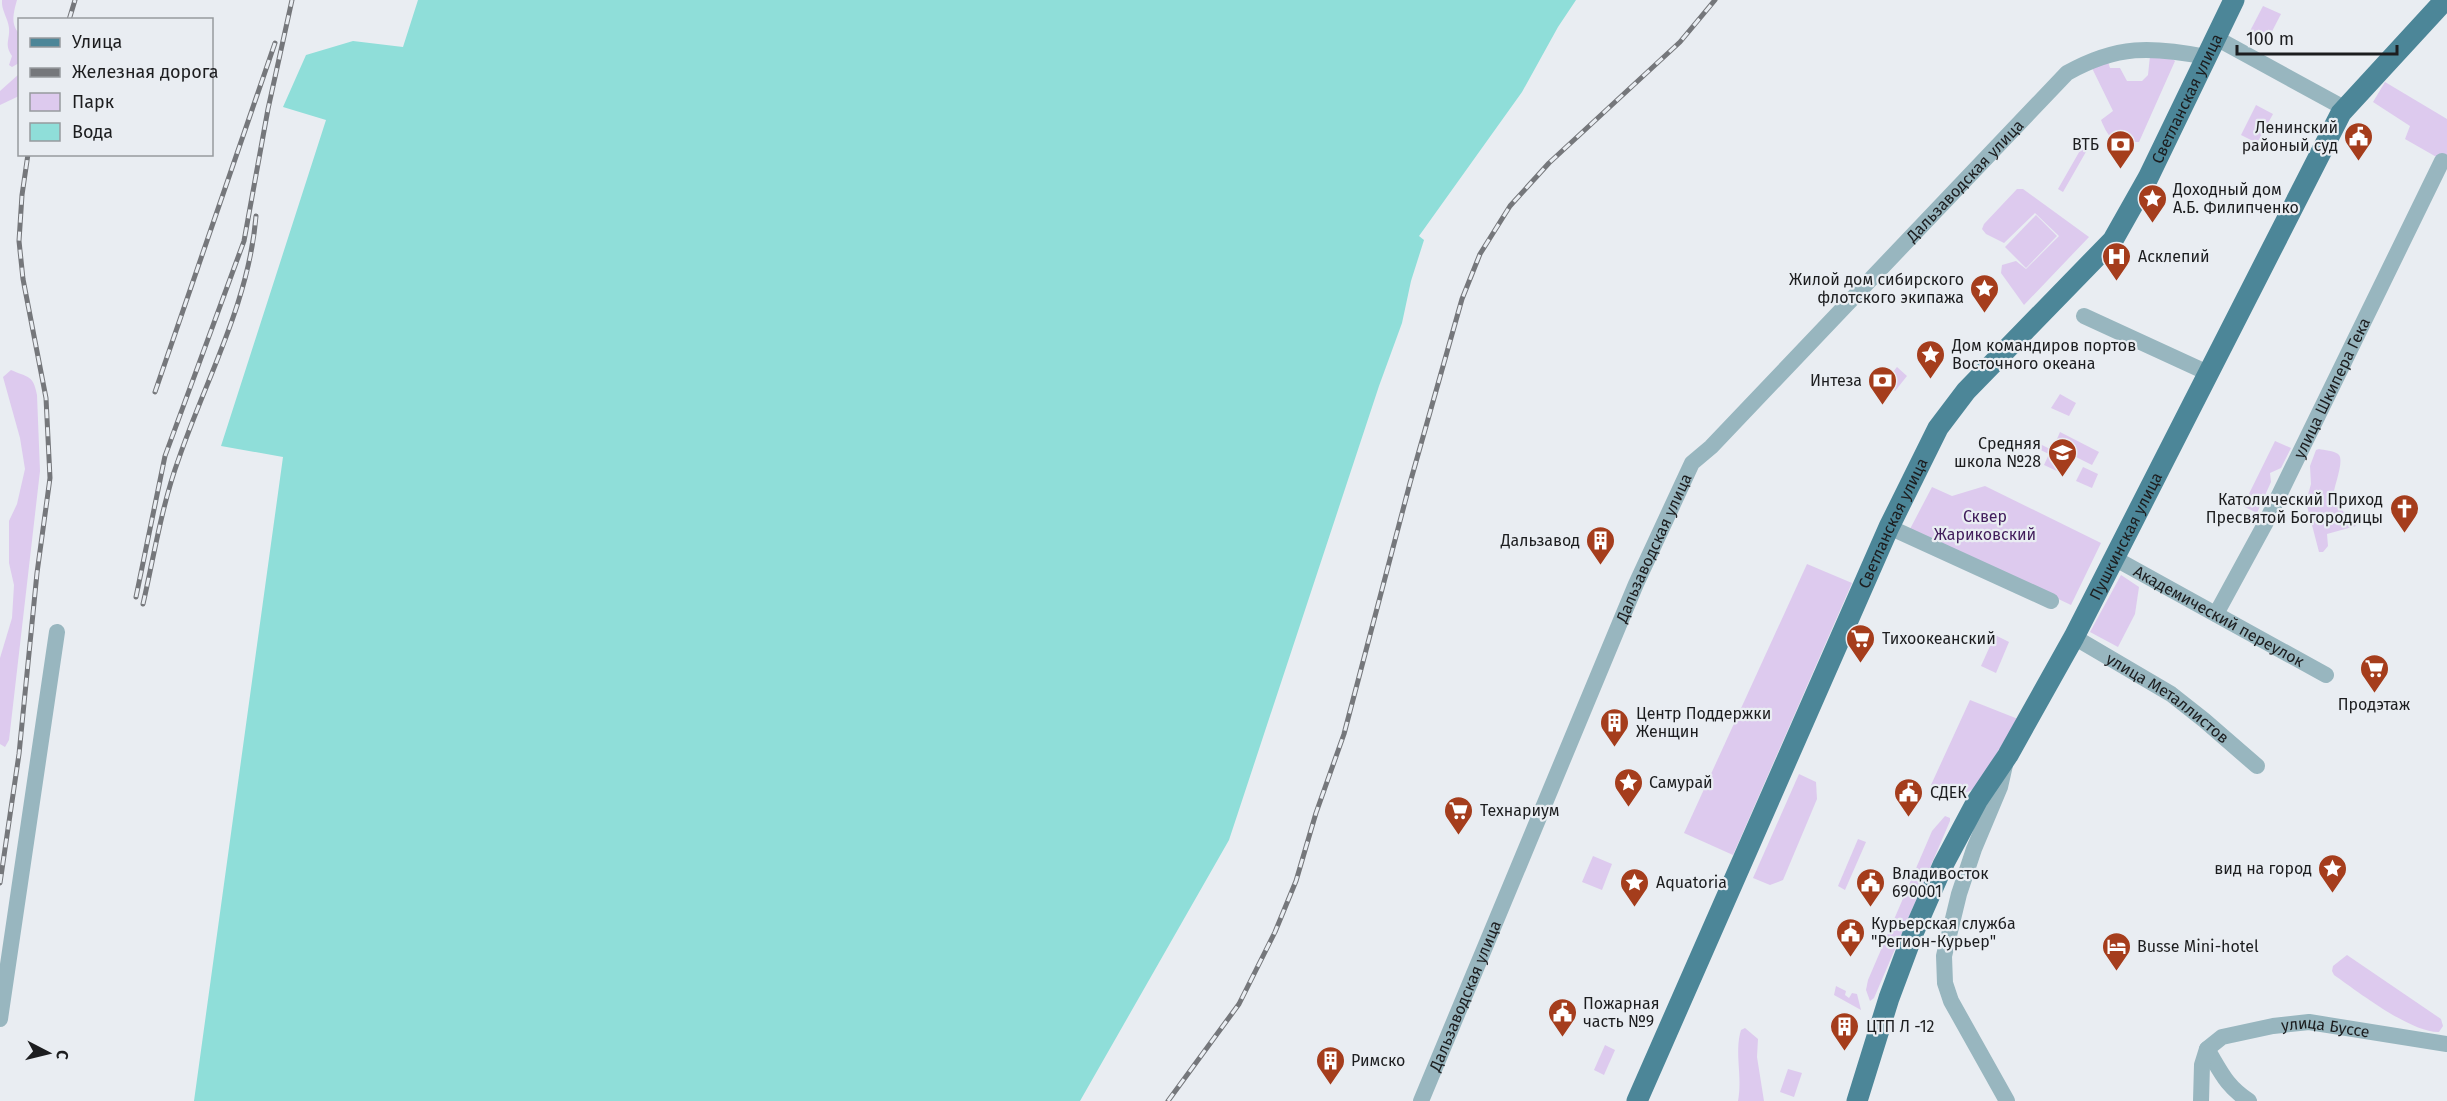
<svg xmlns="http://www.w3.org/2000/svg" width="2447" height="1101" font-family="'Fira Sans',sans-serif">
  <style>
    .green { fill: #ddcaee }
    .water { fill: #8fded9 }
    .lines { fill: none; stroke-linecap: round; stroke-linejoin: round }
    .minor { stroke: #98b6bf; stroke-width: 16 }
    .major { stroke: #4c8698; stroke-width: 21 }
    .rail-casing { stroke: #75777b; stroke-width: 5 }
    .rail { stroke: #e9edf2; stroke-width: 3; stroke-dasharray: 9; stroke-linecap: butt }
    .labels { text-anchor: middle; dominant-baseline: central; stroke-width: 4.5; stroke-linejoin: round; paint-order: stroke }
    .street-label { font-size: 16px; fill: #1c1d1f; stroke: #e9edf2 }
    .poi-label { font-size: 16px; fill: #1c1d1f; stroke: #e9edf2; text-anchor: start }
    .park-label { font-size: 16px; fill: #411d5b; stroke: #e9edf2 }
  </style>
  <rect width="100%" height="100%" fill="#e9edf2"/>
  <g class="green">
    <path d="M2,0h15c-3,11 -7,24 2,33v30l-7,4 -3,-2 3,-9c-8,-12 -2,-16 -3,-28 -1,-10 -8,-18 -7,-28z"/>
    <path d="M2263,6l18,8 -14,27 -18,-8z"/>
    <path d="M2150,56h20l5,5 -36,81c-24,0 -28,2 -38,-22l12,-9 -22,-45 16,-7 3,9h10l7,13h15l6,-6z"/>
    <path d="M19,74v22l-19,9v-14z"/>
    <path d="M2385,82l62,37v44l-42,-24 5,-13 -37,-24z"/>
    <path d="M2256,105l17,9 -16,29 -16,-8z"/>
    <path d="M2082,147l5,3 -24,42 -5,-3z"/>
    <path d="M2017,189h6l66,48 -65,68 -23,-32 1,-8 14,-4 10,8 33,-33 -24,-23 -31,30 -18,-9 -4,-5 2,-5z"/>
    <path d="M2036,215l21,21 -31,32 -21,-21z"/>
    <path d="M1897,367l10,9 -12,15 -10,-9z"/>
    <path d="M11,370c17,8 22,4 26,25l3,76 -31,269 -4,7 -5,-3v-86l12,-40 2,-33 -5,-22v-42l8,-17 8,-35 -5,-31 -17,-61z"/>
    <path d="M2060,394l16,9 -7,13 -18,-8z"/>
    <path d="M2060,432l39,20 -7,13 -38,-19z"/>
    <path d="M2275,441l16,7 -10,20 -11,5 1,9 -14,31 -14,-7z"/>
    <path d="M2036,442l30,15 -7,15 -15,-7 5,-11 -15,-7z"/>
    <path d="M2319,449c5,1 15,2 19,5 8,6 -6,35 -5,46l23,26 -29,8 1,12 -5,6h-4l-13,-50 5,-18 -1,-18 6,-16z"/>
    <path d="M2083,467l15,7 -6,14 -16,-7z"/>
    <path d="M1985,486l116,57 -30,62 -161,-76 22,-42 20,9z"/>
    <path d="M1807,564l45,19 -119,272 -49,-22z"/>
    <path d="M2121,575l18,12 -4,27 -17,33 -28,-15z"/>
    <path d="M1995,635l14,7 -13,31 -15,-7z"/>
    <path d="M1970,700l48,19 -42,68c-16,12 -28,5 -45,-2z"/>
    <path d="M1799,774l17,8 1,17 -34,81 -13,5 -17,-7z"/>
    <path d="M1945,816l5,2v3l-76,177 -4,3 -4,-11 2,-10 64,-149z"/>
    <path d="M1858,839l8,3 -21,48 -7,-4z"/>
    <path d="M1593,856l19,8 -10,26 -20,-8z"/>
    <path d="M2347,955l94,64 2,7 -4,6c-28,1 -82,-41 -105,-57l-2,-4 1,-5z"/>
    <path d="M1836,986l10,5 -1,4 4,3 3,-5 5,1 4,16 -27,-15z"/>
    <path d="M1745,1028l13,11 -1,18 7,44h-26c5,-23 -4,-49 3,-71z"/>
    <path d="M1605,1045l10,5 -11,25 -10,-5z"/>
    <path d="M1788,1069l14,4 -8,24 -14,-5z"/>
  </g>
  <path class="water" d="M418,0h1158l-18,27 -36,65 -103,144 5,4 -13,41 -9,42 -23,63 -150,454 -149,261h-886l89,-644 -62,-11 105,-326 -43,-13 23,-52 47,-14 50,6z"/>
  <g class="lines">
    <g class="minor">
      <path d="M2216,38l128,70"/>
      <path d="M2084,316l124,57"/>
      <path d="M1889,527l162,74"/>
      <path id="s1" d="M2114,558l212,117"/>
      <path id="s2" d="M2216,614l49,-90 177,-363"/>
      <path id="s3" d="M2074,637l97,57 33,26 53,46"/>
      <path d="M2005,765l-5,22 -26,62 -15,45 -15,62 1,27 6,18 56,100"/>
      <path d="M0,1019l57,-387"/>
      <path d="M2207,1049c14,23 19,37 42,52"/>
      <path id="s4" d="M1421,1101l215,-517 56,-121 19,-16 356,-374c50,-28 84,-27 140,-16"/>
      <path id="s5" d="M2201,1101l1,-36 5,-16 15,-12 51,-11 36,-4 138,22"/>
    </g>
    <g class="major">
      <path id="s6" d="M1637,1101l252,-574 49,-99 28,-37 147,-151 35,-62 86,-178"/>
      <path id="s7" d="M1857,1101l32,-103 25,-67 29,-66 34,-64 31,-46 66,-118 267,-524 104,-113"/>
    </g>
    <defs>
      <g id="rail">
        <path d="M69,20l6,-20"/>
        <path d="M155,392l120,-349"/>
        <path d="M136,597l29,-141 79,-215 24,-132 24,-109"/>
        <path d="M143,604c11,-48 19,-100 36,-146 28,-81 70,-156 77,-242"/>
        <path d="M0,883l19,-129 18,-181 13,-95 -4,-80 -23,-119 -4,-38 3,-46 6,-41"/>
        <path d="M1168,1101l71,-97 36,-72 21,-51 20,-68 28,-79 66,-251 52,-184 18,-45 30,-48 39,-43 131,-121 35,-42"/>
      </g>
    </defs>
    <use href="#rail" class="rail-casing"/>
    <use href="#rail" class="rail"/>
  </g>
  <defs>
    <symbol id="civic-pin" viewBox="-11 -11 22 30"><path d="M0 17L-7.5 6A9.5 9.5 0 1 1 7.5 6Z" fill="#a53d1c" stroke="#e9edf2"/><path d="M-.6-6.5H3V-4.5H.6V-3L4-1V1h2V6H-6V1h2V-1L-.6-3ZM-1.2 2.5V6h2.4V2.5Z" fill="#fff"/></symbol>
    <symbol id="bank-pin" viewBox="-11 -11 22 30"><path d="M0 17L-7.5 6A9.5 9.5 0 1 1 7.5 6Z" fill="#a53d1c" stroke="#e9edf2"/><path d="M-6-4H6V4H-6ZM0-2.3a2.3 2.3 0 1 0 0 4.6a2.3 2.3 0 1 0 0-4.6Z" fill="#fff"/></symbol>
    <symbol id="sight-pin" viewBox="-11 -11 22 30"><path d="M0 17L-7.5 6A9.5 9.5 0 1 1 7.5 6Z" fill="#a53d1c" stroke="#e9edf2"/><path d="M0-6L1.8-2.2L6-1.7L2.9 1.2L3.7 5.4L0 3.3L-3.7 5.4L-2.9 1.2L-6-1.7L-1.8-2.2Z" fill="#fff"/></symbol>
    <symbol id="hospital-pin" viewBox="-11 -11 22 30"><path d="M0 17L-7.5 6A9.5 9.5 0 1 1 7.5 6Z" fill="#a53d1c" stroke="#e9edf2"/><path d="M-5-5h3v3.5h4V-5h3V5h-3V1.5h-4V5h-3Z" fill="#fff"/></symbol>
    <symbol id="school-pin" viewBox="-11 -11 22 30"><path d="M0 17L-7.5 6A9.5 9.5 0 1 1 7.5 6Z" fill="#a53d1c" stroke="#e9edf2"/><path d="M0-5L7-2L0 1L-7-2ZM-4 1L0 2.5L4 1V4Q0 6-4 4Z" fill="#fff"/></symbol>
    <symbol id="church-pin" viewBox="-11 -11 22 30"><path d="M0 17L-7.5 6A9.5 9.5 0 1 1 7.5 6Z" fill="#a53d1c" stroke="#e9edf2"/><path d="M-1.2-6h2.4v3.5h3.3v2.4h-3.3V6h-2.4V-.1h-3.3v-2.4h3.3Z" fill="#fff"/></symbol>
    <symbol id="building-pin" viewBox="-11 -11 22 30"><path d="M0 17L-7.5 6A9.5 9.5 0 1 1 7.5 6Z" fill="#a53d1c" stroke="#e9edf2"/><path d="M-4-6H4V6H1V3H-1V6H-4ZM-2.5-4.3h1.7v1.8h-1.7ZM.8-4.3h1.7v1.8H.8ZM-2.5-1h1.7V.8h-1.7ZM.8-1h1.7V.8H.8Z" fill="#fff"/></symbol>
    <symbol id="supermarket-pin" viewBox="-11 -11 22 30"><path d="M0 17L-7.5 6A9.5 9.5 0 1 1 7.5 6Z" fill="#a53d1c" stroke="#e9edf2"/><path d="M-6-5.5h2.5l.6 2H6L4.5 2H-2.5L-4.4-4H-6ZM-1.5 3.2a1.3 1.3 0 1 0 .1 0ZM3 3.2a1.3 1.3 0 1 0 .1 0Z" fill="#fff"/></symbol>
    <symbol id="hotel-pin" viewBox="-11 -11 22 30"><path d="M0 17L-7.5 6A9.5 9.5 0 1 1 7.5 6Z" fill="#a53d1c" stroke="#e9edf2"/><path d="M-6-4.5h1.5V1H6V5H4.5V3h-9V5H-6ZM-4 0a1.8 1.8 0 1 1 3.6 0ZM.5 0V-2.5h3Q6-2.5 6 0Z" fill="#fff"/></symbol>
  </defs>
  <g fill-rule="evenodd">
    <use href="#civic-pin" x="2342" y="120" width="33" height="45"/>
    <use href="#bank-pin" x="2104" y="128" width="33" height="45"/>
    <use href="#sight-pin" x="2136" y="182" width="33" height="45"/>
    <use href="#hospital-pin" x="2100" y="240" width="33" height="45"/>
    <use href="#sight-pin" x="1968" y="272" width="33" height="45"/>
    <use href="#sight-pin" x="1914" y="338" width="33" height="45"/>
    <use href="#bank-pin" x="1866" y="364" width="33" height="45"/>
    <use href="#school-pin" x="2046" y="436" width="33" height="45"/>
    <use href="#church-pin" x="2388" y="492" width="33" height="45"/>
    <use href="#building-pin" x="1584" y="524" width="33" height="45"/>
    <use href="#supermarket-pin" x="1844" y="622" width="33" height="45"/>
    <use href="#supermarket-pin" x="2358" y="652" width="33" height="45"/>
    <use href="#building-pin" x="1598" y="706" width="33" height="45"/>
    <use href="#sight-pin" x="1612" y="766" width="33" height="45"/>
    <use href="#civic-pin" x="1892" y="776" width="33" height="45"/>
    <use href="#supermarket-pin" x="1442" y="794" width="33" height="45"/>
    <use href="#sight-pin" x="2316" y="852" width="33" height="45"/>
    <use href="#sight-pin" x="1618" y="866" width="33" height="45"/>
    <use href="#civic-pin" x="1854" y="866" width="33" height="45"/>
    <use href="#civic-pin" x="1834" y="916" width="33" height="45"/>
    <use href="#hotel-pin" x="2100" y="930" width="33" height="45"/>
    <use href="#civic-pin" x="1546" y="996" width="33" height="45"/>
    <use href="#building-pin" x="1828" y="1010" width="33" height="45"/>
    <use href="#building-pin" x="1314" y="1044" width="33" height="45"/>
  </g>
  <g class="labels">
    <g class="street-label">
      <text stroke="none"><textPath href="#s6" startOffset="1154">Светланская улица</textPath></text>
      <text stroke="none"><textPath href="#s4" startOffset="1086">Дальзаводская улица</textPath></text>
      <text stroke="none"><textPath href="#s2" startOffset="254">улица Шкипера Гека</textPath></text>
      <text stroke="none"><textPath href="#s6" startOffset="632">Светланская улица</textPath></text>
      <text stroke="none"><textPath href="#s7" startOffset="628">Пушкинская улица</textPath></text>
      <text stroke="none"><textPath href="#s4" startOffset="600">Дальзаводская улица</textPath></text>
      <text stroke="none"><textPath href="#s1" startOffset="120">Академический переулок</textPath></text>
      <text stroke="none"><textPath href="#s3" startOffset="112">улица Металлистов</textPath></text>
      <text stroke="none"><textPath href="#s4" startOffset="114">Дальзаводская улица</textPath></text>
      <text stroke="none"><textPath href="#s5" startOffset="177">улица Буссе</textPath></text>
    </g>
    <g class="poi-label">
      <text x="2338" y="127" text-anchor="end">Ленинский<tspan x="2338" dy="18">районый суд</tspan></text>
      <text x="2099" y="144" text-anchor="end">ВТБ</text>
      <text x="2173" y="189">Доходный дом<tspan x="2173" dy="18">А.Б. Филипченко</tspan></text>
      <text x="2138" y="256">Асклепий</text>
      <text x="1964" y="279" text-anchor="end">Жилой дом сибирского<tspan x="1964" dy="18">флотского экипажа</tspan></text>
      <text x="1952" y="345">Дом командиров портов<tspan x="1952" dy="18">Восточного океана</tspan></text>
      <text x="1862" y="380" text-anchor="end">Интеза</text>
      <text x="2041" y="443" text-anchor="end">Средняя<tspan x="2041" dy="18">школа №28</tspan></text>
      <text x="2383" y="499" text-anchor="end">Католический Приход<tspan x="2383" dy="18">Пресвятой Богородицы</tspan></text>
      <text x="1580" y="540" text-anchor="end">Дальзавод</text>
      <text x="1882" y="638">Тихоокеанский</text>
      <text x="2374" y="704" text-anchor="middle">Продэтаж</text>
      <text x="1636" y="713">Центр Поддержки<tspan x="1636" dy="18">Женщин</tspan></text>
      <text x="1649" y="782">Самурай</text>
      <text x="1930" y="792">СДЕК</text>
      <text x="1480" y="810">Технариум</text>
      <text x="2312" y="868" text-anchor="end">вид на город</text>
      <text x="1892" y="873">Владивосток<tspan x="1892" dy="18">690001</tspan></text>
      <text x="1656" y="882">Aquatoria</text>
      <text x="1871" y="923">Курьерская служба<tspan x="1871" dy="18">"Регион-Курьер"</tspan></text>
      <text x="2137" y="946">Busse Mini-hotel</text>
      <text x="1583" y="1003">Пожарная<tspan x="1583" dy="18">часть №9</tspan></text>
      <text x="1866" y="1026">ЦТП Л -12</text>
      <text x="1351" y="1060">Римско</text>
    </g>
    <g class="park-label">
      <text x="1985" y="516">Сквер<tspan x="1985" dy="18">Жариковский</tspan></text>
    </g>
  </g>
  <rect x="18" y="18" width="195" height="138" fill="#e9edf2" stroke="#979a9e" stroke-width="1.5"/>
  <rect x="30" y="38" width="30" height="9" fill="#4c8698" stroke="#979a9e" stroke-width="1.5"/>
  <text x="72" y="48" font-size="18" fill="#1c1d1f">Улица</text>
  <rect x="30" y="68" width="30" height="9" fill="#75777b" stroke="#979a9e" stroke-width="1.5"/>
  <text x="72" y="78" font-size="18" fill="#1c1d1f">Железная дорога</text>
  <rect x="30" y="93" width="30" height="18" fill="#ddcaee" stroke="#979a9e" stroke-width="1.5"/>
  <text x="72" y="108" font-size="18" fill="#1c1d1f">Парк</text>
  <rect x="30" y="123" width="30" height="18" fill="#8fded9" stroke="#979a9e" stroke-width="1.5"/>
  <text x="72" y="138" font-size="18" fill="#1c1d1f">Вода</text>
  <g transform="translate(48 1053) rotate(97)" stroke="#e9edf2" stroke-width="4.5" paint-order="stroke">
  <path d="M0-4.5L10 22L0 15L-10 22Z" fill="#1c1d1f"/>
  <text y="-9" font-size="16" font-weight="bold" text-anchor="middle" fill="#1c1d1f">С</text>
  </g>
  <path d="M2237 45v9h160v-9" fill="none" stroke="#1c1d1f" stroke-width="3"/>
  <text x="2246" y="45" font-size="18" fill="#1c1d1f" stroke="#e9edf2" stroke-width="4.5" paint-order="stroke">100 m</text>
</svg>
